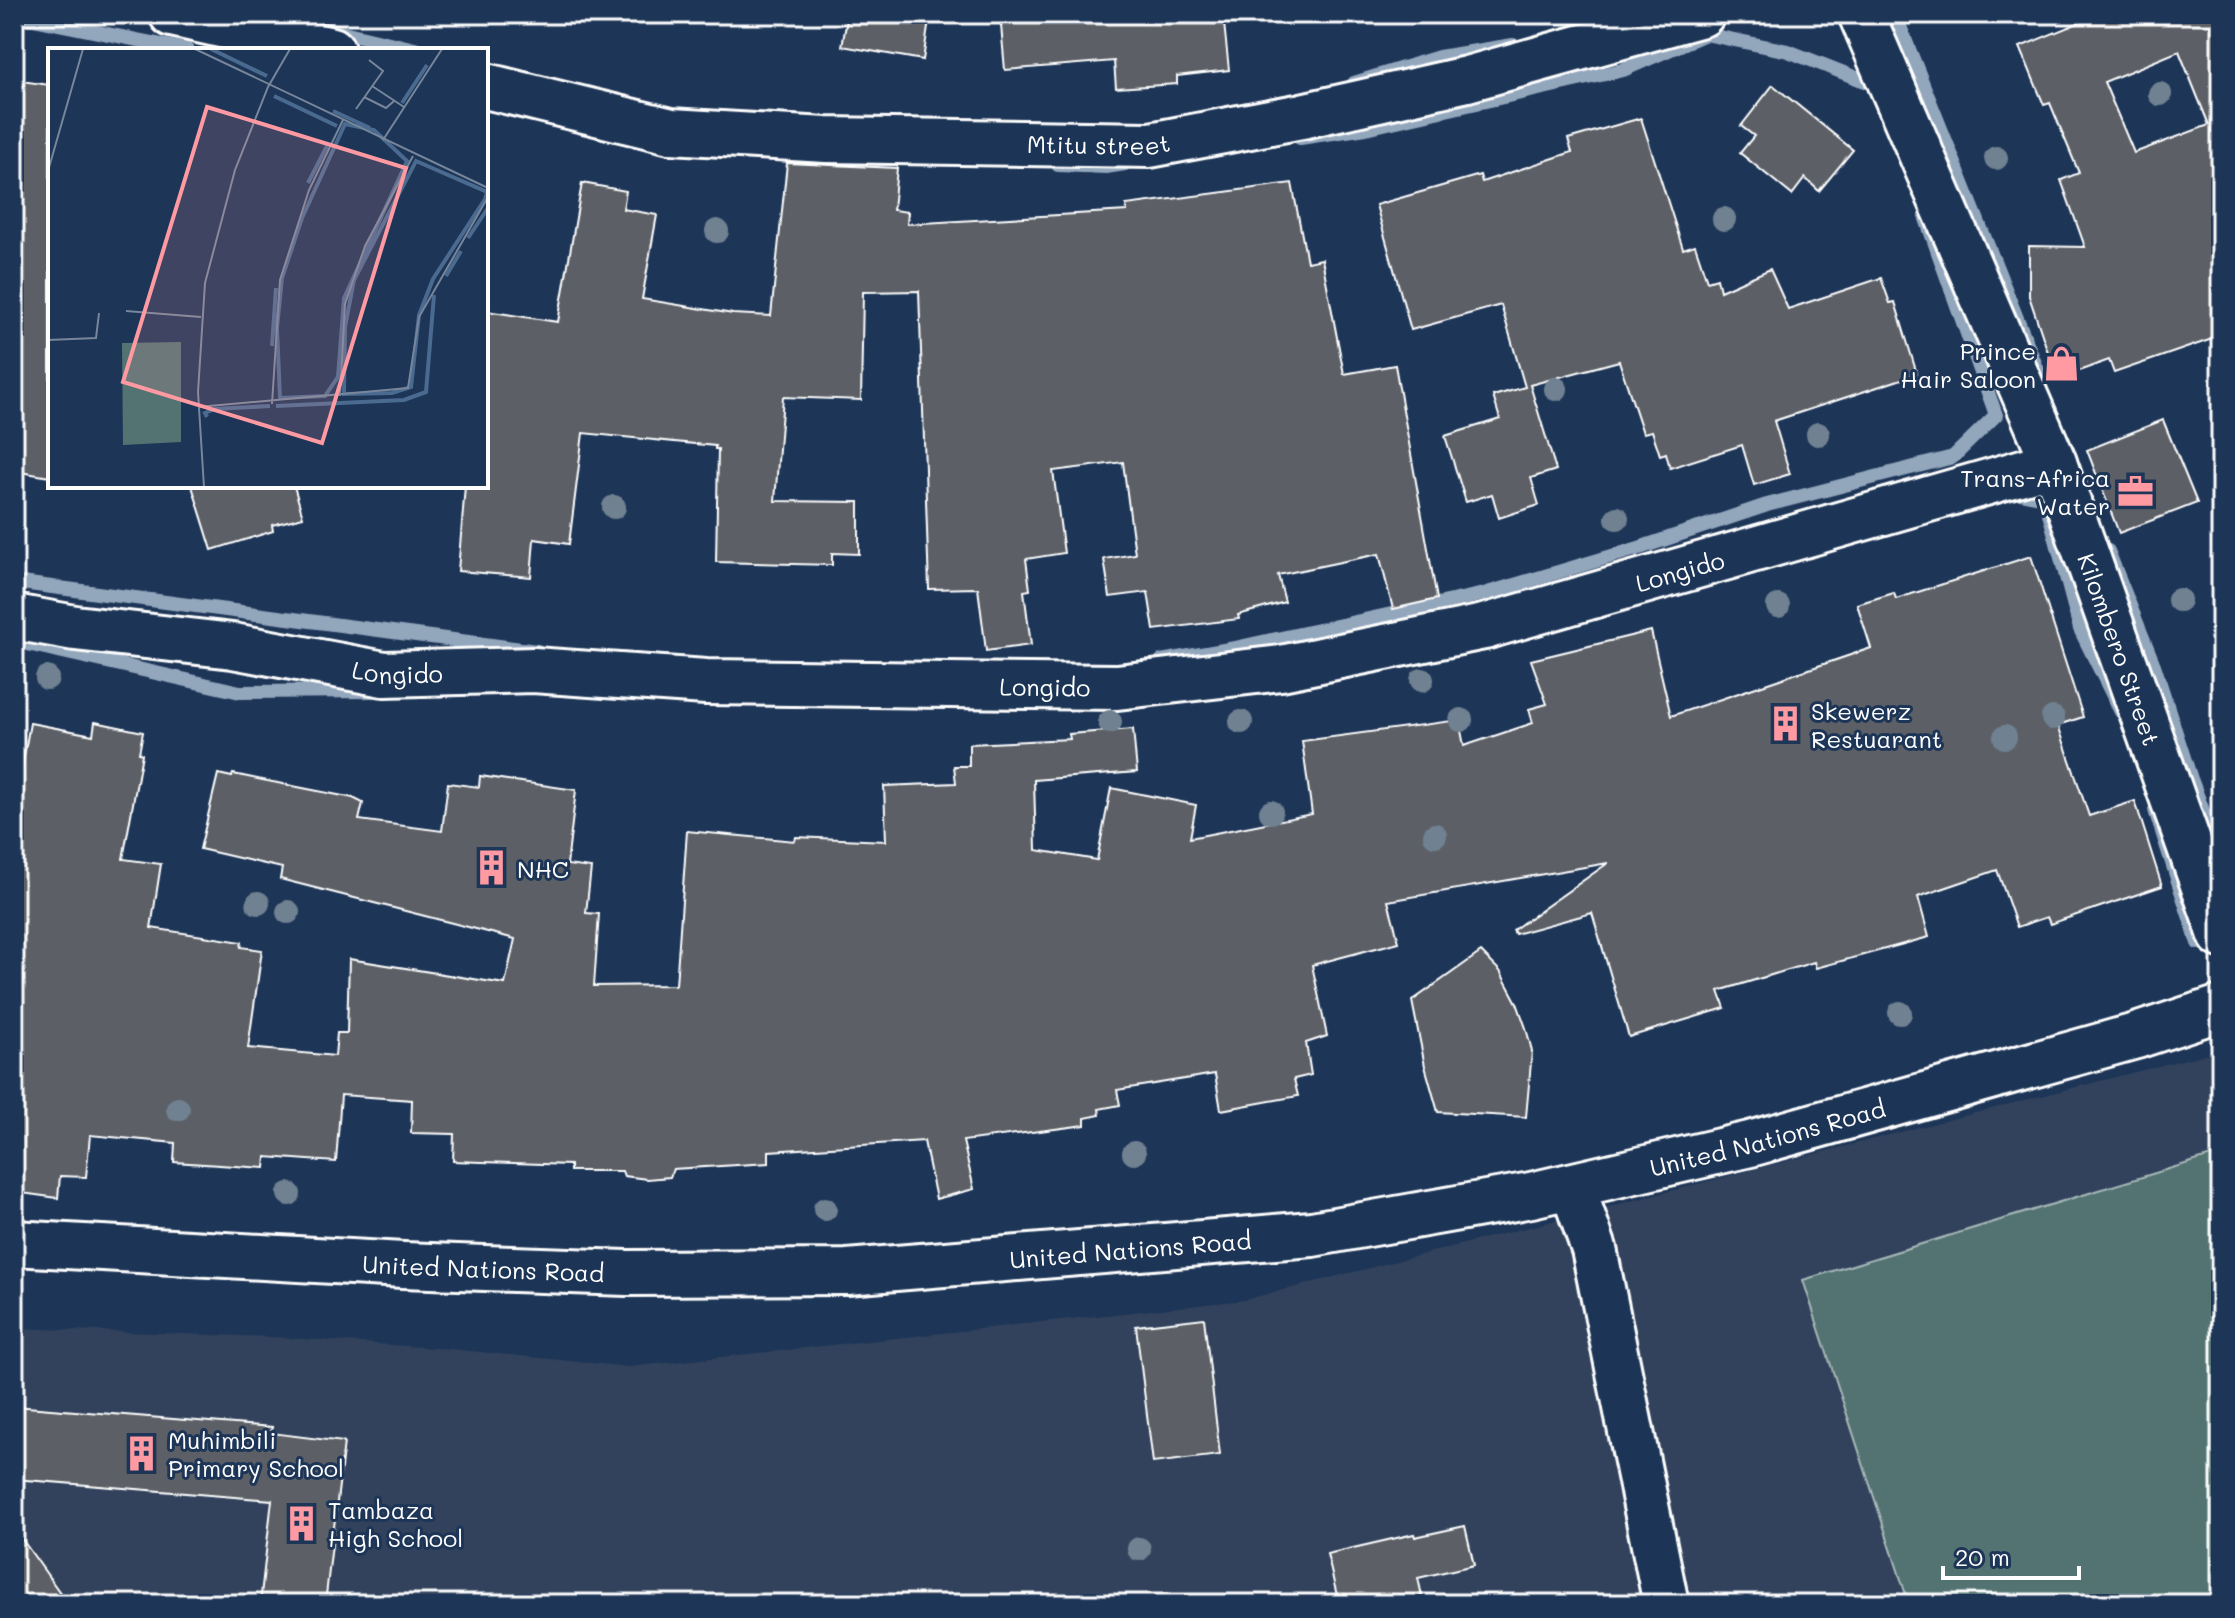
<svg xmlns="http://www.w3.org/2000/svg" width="2235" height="1618" font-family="Mali,sans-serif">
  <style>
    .built { fill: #30425c }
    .green { fill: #537373; stroke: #a9b9b9; stroke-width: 2 }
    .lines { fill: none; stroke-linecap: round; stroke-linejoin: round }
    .stream { stroke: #92a6bc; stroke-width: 14 }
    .building { fill: #5b6066; stroke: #fff; stroke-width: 2; fill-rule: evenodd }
    .minor-casing { stroke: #fff; stroke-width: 50 }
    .minor { stroke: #1d3557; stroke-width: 44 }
    .tree { fill: #6f8191 }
    .labels { text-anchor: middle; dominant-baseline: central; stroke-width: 6; stroke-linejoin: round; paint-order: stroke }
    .street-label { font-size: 24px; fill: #fff; stroke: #1d3557 }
    .poi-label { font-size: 24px; fill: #fff; stroke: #1d3557; text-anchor: start }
    .inset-river { fill: none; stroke: #4a6a90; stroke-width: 4 }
    .inset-road { fill: none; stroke: #77869a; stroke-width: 2 }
    .view { fill: #ff9aa2; fill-opacity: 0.15; stroke: #ff9aa2; stroke-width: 4 }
    .inset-edge { fill: none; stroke: #fff; stroke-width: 4 }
  </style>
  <rect width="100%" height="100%" fill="#1d3557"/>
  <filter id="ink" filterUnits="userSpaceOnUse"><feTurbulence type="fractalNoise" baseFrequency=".0125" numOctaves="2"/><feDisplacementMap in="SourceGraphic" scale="16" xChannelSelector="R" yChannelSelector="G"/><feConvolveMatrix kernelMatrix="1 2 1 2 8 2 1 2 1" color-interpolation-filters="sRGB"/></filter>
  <g filter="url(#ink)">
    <path class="built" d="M2221,1050v554h-2207v-276l260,9 177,12 178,18 615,-67z"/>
    <path class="green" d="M2221,1153v451h-312l-106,-324z"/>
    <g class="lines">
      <g class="stream">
        <path d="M1895,14l146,364"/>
        <path d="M14,18l19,1 154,31"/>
        <path d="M326,28l93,22"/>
        <path d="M1354,83l85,-26 74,-12"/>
        <path d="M1300,138l66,-10 257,-58 82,-36 83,17 84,33 5,12"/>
        <path d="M1058,165l48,2 19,-3"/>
        <path d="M2010,491l35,7 35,131 41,83"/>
        <path d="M2108,551l46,114 37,114 30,79"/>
        <path d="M14,582l523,69"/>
        <path d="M14,641l226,51 133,-1"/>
        <path d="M1161,661l74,-13 249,-54 155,-46 128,-43 186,-48 43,-42 -71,-199"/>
        <path d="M2155,810l43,133"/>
      </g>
    </g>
    <g class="building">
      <path d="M848,14h82l-7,46 -81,-14z"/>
      <path d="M1000,14h223l6,56 -52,6v8l-61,4 -2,-27 -109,9z"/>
      <path d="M2100,14h121v322l-107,37 -5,-13 -52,19 -28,-83v-50l56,1 -24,-67 18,-7 -29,-70 -6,2 -24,-58zM2179,51l30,74 -75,28 -30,-71z"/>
      <path d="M14,80l36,5v392l-36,-6z"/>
      <path d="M1773,85l80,65 -34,41 -14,-13 -13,17 -52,-42 14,-17 -13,-10z"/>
      <path d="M1641,118l42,131 12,-4 12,36 10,-3 3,13 50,-22 18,40 93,-31 9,25 5,-1 22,72 -143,47 16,53 -36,11 -12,-40 -72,23 -4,-15 -6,2 -8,-24 -9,2 -24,-72 -89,24 26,85 -25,8 8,27 -40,13 -7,-24 -26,8 -21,-66 55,-17 -7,-23 32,-9 -24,-82 -90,25 -35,-125 104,-30 2,7 90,-30 -4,-13z"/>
      <path d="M787,163l110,5 -4,42 15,2 -1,12 220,-13 -1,-6 166,-22 15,79 15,-3 22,115 51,-9 42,234 -44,10 -14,-55 -101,21 7,27 -47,13 1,4 -85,11 -6,-38 -38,5 -6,-38 31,-5 -12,-92 -70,9 11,82 -38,6 4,31 -6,1 7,54 -45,6 -8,-63 -49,1 -10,-298 -56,1 -2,108 -78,-3 -8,104 84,1v52l-27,-1v12l-116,-3 2,-113h-3v-3l-132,-13 -14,111 -35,-5 -3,38 -73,-6 7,-85h21v-175l72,11 24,-139 44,8 -3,18 34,6 -15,84 91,15 38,2z"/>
      <path d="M2163,420l34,83 -78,30 -32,-83z"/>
      <path d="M192,486h102l9,31 -31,8 1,6 -61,19z"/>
      <path d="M2031,556l52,161 -25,8 31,91 46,-15 27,85 -112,38 -3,-7 -30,10 -20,-57 -79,27 11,40 -113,31 -2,-6 -95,29 6,17 -96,29 -37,-124 -77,21 -2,-4 95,-67 -220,38 11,41 -87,23 15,71 -21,7 5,32 -17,4 4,17 -77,14 -6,-36 -98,16 3,15 -21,4 1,6 -15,3v7l-122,16 11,48 -38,10 -12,-58 -155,10v12l-96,6 -3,8 -23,2 -23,-3 -2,-5h-52v-6l-117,-4 1,-27 -43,-1 1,-33 -71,-5 -5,67 -70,-5 -1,11 -91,-6 1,-19 -85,-8 -4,42 -26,-1 -2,22 -44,-6v-154l7,-87 -7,-1v-138l16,-89 63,12 2,-13 48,10 -4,21 3,1 -19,105 38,5 -10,64 91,14 -1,5 21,3 -14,98 87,8 2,-23h10l2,-74 156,25 10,-45 -235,-60 2,-11 -82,-19 18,-75 14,3 1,-3 120,24 10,5 -4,17 83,11 6,-48 31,4 1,-11 96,14 -9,75 24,3 -5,45 13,1 -5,72 82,-1 11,-154 108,10 1,-4 90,4 -2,-55 72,-3 -2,-17h15v-22l101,-5 -1,-5 64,-5 4,43 -103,8 2,70 61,10 14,-72 85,17 -6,33 122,-24 -10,-73 157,-21 5,26 69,-23 -4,-14 18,-5 -16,-44 120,-29 20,85 200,-68 -14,-44 37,-11 2,6z"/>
      <path d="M1481,952l19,19 17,32 9,25 6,23 -6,66 -88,-5 -13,-46 -13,-65z"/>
      <path d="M1204,1318l16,137 -67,8 -17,-137z"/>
      <path d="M14,1406l258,21 -1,6 73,9 -19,162h-65l12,-104 -258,-21z"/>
      <path d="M1465,1526l9,39 -56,13 4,18 -35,8h-48l-12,-50 87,-20 1,3z"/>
      <path d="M14,1528l54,76h-54z"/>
    </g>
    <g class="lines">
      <defs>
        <g id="minor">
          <path d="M172,14l160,36"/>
          <path id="s1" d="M1861,14l193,449 167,472"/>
          <path id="s2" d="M486,86l185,45 155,9 324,5 152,-29 165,-37 235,-65"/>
          <path id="s3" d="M14,617l61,11 158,18 151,28 149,-4 173,12 411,5 164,-19 203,-41 570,-164"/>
          <path d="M1572,1186l22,63 72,355"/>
          <path id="s4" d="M14,1243l389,22 224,8 220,-1 465,-38 219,-39 219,-51 386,-108 85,-28"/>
        </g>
      </defs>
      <use href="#minor" class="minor-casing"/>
      <use href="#minor" class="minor"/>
    </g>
    <g class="tree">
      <circle cx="2160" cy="94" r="12"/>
      <circle cx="1996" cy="158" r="12"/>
      <circle cx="1724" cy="219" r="12"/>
      <circle cx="717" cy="231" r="12"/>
      <circle cx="1556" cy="389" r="12"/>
      <circle cx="1818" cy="434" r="12"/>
      <circle cx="614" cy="507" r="12"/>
      <circle cx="1617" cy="518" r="12"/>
      <circle cx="2179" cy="600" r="12"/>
      <circle cx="1778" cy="606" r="12"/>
      <circle cx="47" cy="678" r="12"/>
      <circle cx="1422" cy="680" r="12"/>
      <circle cx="2053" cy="718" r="12"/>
      <circle cx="1461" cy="720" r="12"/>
      <circle cx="1110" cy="722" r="12"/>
      <circle cx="1241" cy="722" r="12"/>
      <circle cx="2005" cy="737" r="12"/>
      <circle cx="1271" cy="812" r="12"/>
      <circle cx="1435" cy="835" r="12"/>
      <circle cx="258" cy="903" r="12"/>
      <circle cx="288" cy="912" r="12"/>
      <circle cx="1900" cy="1013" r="12"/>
      <circle cx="178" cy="1109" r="12"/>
      <circle cx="1134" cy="1153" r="12"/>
      <circle cx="289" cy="1194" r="12"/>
      <circle cx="825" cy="1209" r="12"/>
      <circle cx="1139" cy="1549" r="12"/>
    </g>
  </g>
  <defs>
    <symbol id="shop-bare" viewBox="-9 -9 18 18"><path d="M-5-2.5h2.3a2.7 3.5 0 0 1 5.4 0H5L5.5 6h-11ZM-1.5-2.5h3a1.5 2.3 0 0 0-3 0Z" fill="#ff9aa2" stroke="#1d3557" stroke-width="2.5" paint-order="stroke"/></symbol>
    <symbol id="office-bare" viewBox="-9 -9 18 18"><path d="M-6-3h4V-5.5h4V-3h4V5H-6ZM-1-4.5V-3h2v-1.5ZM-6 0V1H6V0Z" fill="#ff9aa2" stroke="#1d3557" stroke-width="2.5" paint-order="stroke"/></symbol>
    <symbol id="building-bare" viewBox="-9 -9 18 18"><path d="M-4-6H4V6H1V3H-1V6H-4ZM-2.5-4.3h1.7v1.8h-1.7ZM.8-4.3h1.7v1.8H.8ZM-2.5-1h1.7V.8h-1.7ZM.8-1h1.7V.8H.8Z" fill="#ff9aa2" stroke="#1d3557" stroke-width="2.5" paint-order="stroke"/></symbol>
  </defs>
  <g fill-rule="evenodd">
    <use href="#shop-bare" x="2036" y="338" width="51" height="51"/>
    <use href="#office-bare" x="2110" y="466" width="51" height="51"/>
    <use href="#building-bare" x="1760" y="698" width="51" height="51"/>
    <use href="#building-bare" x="466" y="842" width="51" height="51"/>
    <use href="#building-bare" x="116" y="1428" width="51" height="51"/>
    <use href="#building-bare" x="276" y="1498" width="51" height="51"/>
  </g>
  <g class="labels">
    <g class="street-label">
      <text stroke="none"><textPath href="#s2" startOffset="618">Mtitu street</textPath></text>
      <text stroke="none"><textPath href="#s3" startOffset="1684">Longido</textPath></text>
      <text stroke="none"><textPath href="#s1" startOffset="686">Kilombero Street</textPath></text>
      <text stroke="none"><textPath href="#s3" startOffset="388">Longido</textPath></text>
      <text stroke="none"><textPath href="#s3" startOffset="1036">Longido</textPath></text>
      <text stroke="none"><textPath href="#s4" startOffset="1766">United Nations Road</textPath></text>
      <text stroke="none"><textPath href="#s4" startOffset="1118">United Nations Road</textPath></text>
      <text stroke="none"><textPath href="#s4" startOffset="470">United Nations Road</textPath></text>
    </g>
    <g class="poi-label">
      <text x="2036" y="350" text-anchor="end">Prince<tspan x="2036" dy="28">Hair Saloon</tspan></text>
      <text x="2110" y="477" text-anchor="end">Trans-Africa<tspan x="2110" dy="28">Water</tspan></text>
      <text x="1811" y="710">Skewerz<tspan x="1811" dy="28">Restuarant</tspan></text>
      <text x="517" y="868">NHC</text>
      <text x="168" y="1439">Muhimbili<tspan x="168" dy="28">Primary School</tspan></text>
      <text x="328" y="1509">Tambaza<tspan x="328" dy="28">High School</tspan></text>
    </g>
  </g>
  <g transform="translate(48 48)">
    <rect width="440" height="440" fill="#1d3557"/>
    <path d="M133,294v100l-58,3 -1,-102z" fill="#537373"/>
    <path class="inset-river" d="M163,1l56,27M226,48l63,30M354,55l25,-38M285,63l37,17M297,76l29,6 33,31 -63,137 -6,79 -13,19 -45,2 -3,-70 5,-50 20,-60zM368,113l71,31 -2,7 -52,80 -14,36 -8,72 -19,6 -48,1 1,-67 9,-47zM260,135l19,-37M420,190l20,-30M398,228l15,-25M224,298l4,-58M228,358l128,-6 22,-8 8,-97M159,369l-2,-4 10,-4 55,-3"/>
    <path class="inset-road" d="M147,1l293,139M324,38l32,21M316,49l22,11 8,-7M308,61l27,-38 -14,-11M335,92l59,-91M0,123l35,-122M78,263l75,6M0,292l48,-2 3,-25M292,348l5,-92 20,-58 48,-90M224,356l8,-124 29,-90 34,-70M150,359l210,-19 11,-71 69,-120M156,439l-6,-95 7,-109 30,-113 33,-83 22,-38"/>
    <path class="view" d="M159,59l199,61 -84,275 -199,-61z"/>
    <rect width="440" height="440" class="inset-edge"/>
  </g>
  <rect width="2235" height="1618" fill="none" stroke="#1d3557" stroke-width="48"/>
  <rect x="24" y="24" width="2187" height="1570" fill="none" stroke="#fff" stroke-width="3" filter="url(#ink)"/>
  <path d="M1943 1566v12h136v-12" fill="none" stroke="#ffffff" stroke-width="4"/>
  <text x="1955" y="1566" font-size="24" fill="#ffffff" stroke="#1d3557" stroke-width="6" paint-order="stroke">20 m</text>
</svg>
